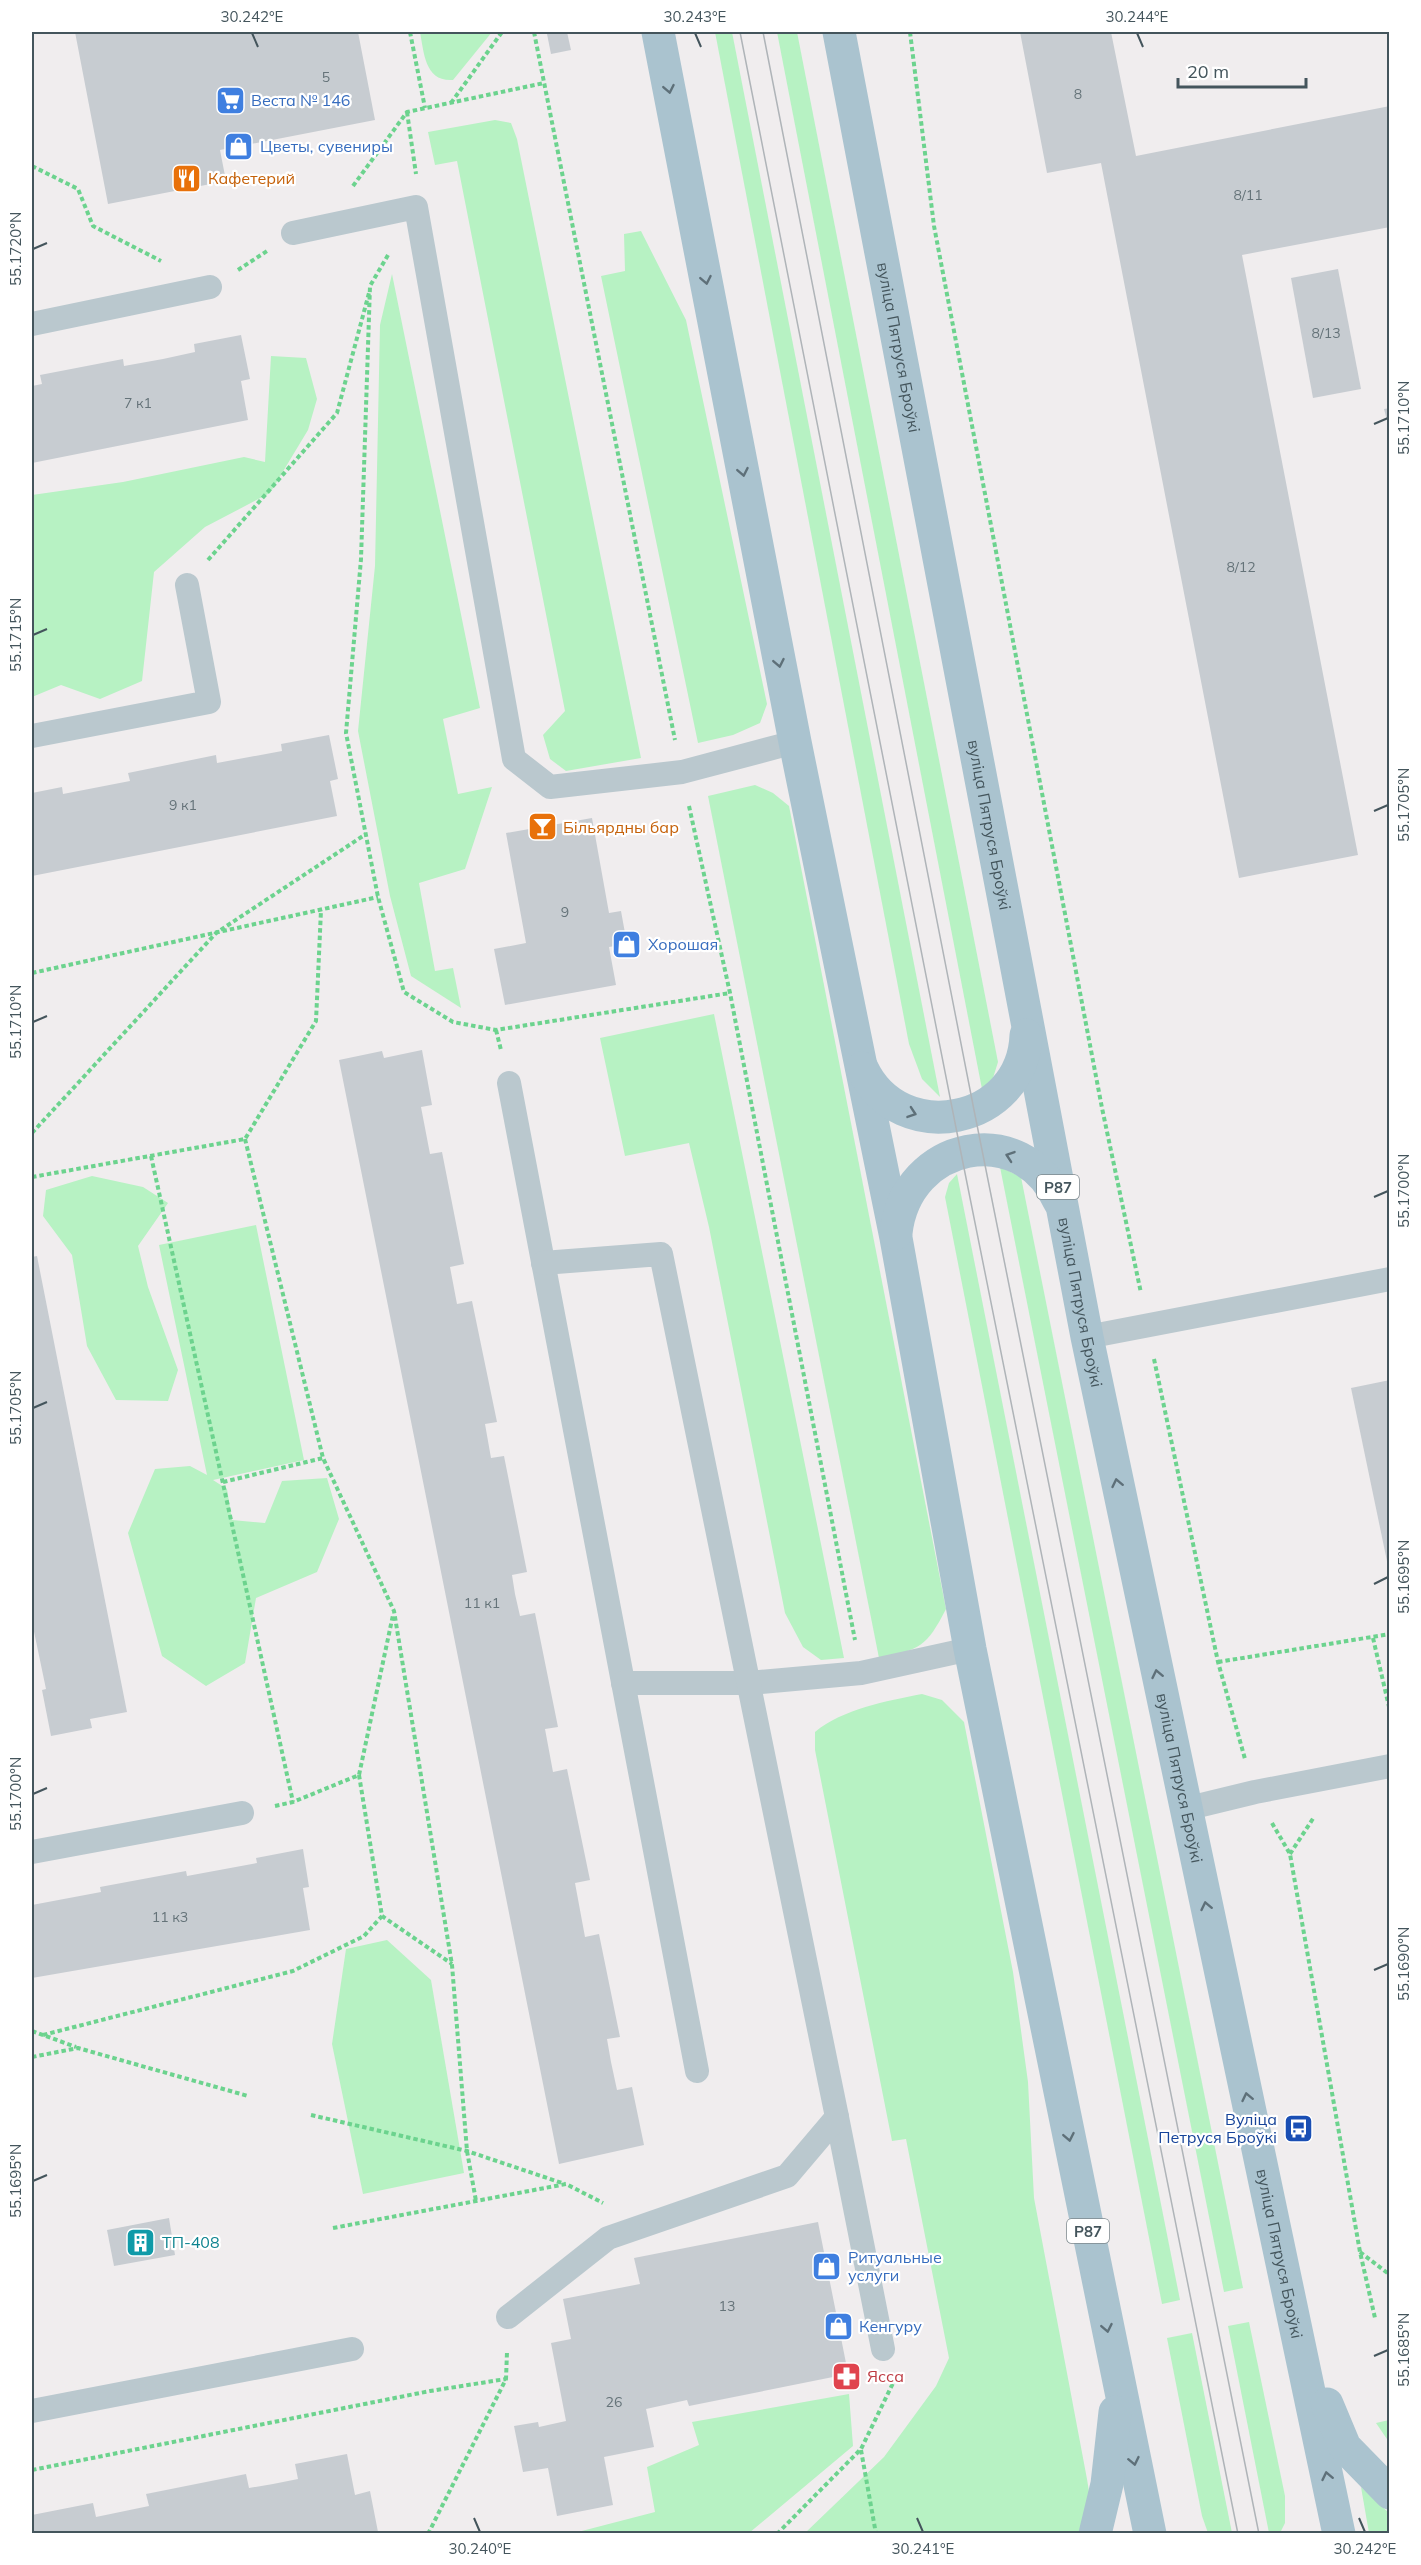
<svg xmlns="http://www.w3.org/2000/svg" width="1421" height="2565" font-family="Mulish,sans-serif">
  <style>
    .green { fill: #b7f2c3 }
    .building { fill: #c7ccd1 }
    .lines { fill: none; stroke-linecap: round; stroke-linejoin: round }
    .path { stroke: #6cd38e; stroke-width: 4; stroke-dasharray: 4.5 3; stroke-linecap: butt }
    .service { stroke: #bac8ce; stroke-width: 24 }
    .primary { stroke: #aac3cf; stroke-width: 33 }
    .tram { stroke: #afb4b8; stroke-width: 1.5 }
    .oneway { stroke: #5e7079 }
    .ticks { fill: none; stroke: #44555c; stroke-width: 2 }
    .labels { text-anchor: middle; dominant-baseline: central; stroke-width: 4.5; stroke-linejoin: round; paint-order: stroke }
    .number-label { font-size: 14px; fill: #657379 }
    .shield { fill: #fff; stroke: #7c888d; stroke-width: 1.5 }
    .shield-label { font-size: 15px; font-weight: bold; fill: #44555c }
    .shop-label { font-size: 16px; fill: #366cbe; stroke: #fff; text-anchor: start }
    .food-label { font-size: 16px; fill: #c56008; stroke: #fff; text-anchor: start }
    .street-label { font-size: 16px; fill: #44555c; stroke: #fff }
    .transit-label { font-size: 16px; fill: #164399; stroke: #fff; text-anchor: end }
    .culture-label { font-size: 16px; fill: #0d838f; stroke: #fff; text-anchor: start }
    .health-label { font-size: 16px; fill: #be3a42; stroke: #fff; text-anchor: start }
    .neatline { fill: none; stroke: #44555c; stroke-width: 2 }
    .ticks-label { font-size: 15px; text-anchor: middle; fill: #44555c }
  </style>
  <rect width="100%" height="100%" fill="#f0edee"/>
  <g class="green">
    <path d="M420,32h72l-39,48c-28,2 -29,-27 -33,-48z"/>
    <path d="M715,32h17l208,1065 -18,-18 -13,-35z"/>
    <path d="M777,32h20l201,1030 -5,16 -11,11z"/>
    <path d="M495,120l16,3 6,16 124,619 -75,13 -16,-12 -7,-24 22,-24 -108,-550 -22,4 -7,-33z"/>
    <path d="M641,231l45,89 81,384 -7,19 -27,12 -35,8 -97,-467 24,-5 -1,-37z"/>
    <path d="M392,274l88,434 -37,11 15,75 34,-7 -27,82 -46,14 16,88 18,-3 8,40 -50,-32 -21,-80 -32,-165 17,-165 5,-241z"/>
    <path d="M271,356l35,2 11,41 -9,31 -38,63 -65,34 -51,45 -12,109 -42,18 -39,-14 -29,12v-202l91,-13 121,-25 21,5z"/>
    <path d="M755,785l18,8 16,13 157,803c-19,37 -26,41 -67,49l-171,-862z"/>
    <path d="M714,1014l130,644 -23,2 -18,-13 -18,-34 -76,-386 -20,-84 -64,13 -25,-118z"/>
    <path d="M1000,1167l21,10 222,1111 -19,4z"/>
    <path d="M957,1174l223,1126 -18,4 -217,-1107 4,-14z"/>
    <path d="M92,1176l51,11 25,16 -30,43 10,41 30,83 -10,31 -52,-1 -29,-54 -15,-91 -29,-39 3,-26z"/>
    <path d="M256,1225l48,235 -91,20 14,9 5,31 33,3 17,-42 45,-3 12,41 -22,53 -61,26 -11,65 -39,23 -44,-30 -34,-123 27,-64 35,-3 17,9 -48,-230z"/>
    <path d="M922,1694l20,6 22,22 49,250 15,110 6,116 53,281 6,38 -6,16 -283,1 80,-77 52,-71 13,-28 -43,-219 -14,2 -77,-391v-18c28,-23 71,-31 107,-38z"/>
    <path d="M387,1940l44,40 33,193 -101,21 -31,-150 14,-95z"/>
    <path d="M1249,2322l36,174v27l-5,10h-11l-41,-207z"/>
    <path d="M1192,2333l40,200h-24l-6,-17 -35,-178z"/>
    <path d="M849,2394l4,52 -104,87h-175l81,-21 -8,-45 52,-22 -7,-23z"/>
    <path d="M1389,2420h1l-1,22 -13,-19z"/>
    <path d="M1361,2487l28,26v20h-20z"/>
  </g>
  <g class="building">
    <path d="M75,32h283l17,88 -155,30 6,31 -118,23z"/>
    <path d="M559,32h8l4,18 -20,4 -4,-20z"/>
    <path d="M1020,32h91l25,124 254,-50v121l-148,28 116,600 -119,23 -138,-715 -54,10z"/>
    <path d="M1338,269l23,120 -48,9 -22,-120z"/>
    <path d="M241,335l9,44 -9,2 7,39 -216,43v-77l10,-2 -2,-9 83,-16 1,7 39,-7 32,-7 -1,-8z"/>
    <path d="M1390,408v19l-1,1 -5,-19z"/>
    <path d="M329,735l9,44 -8,2 7,35 -305,60v-83l30,-6 1,7 67,-13 -2,-8 88,-18 1,8 65,-12 -1,-7z"/>
    <path d="M592,818l17,95 12,-2 6,33 -18,3 7,38 -111,20 -11,-56 32,-6 -20,-110z"/>
    <path d="M422,1050l10,55 -11,2 9,47 12,-2 22,112 -14,3 7,37 15,-3 25,121 -12,2 6,34 13,-2 23,116 -15,3 3,19 5,22 15,-3 23,114 -13,2 8,43 14,-3 23,111 -15,3 10,54 14,-3 21,103 -13,2 4,23 6,28 15,-3 12,58 -85,19 -220,-1104 43,-9 2,7z"/>
    <path d="M37,1256l90,456 -37,7 2,9 -41,8 -9,-46 4,-1 -14,-67v-365z"/>
    <path d="M1390,1380v186h-2l-37,-178z"/>
    <path d="M303,1849l6,38 -6,1 7,42 -278,48v-73l69,-13 -1,-5 86,-16 1,5 70,-13 -1,-5z"/>
    <path d="M169,2218l6,37 -61,11 -7,-36z"/>
    <path d="M818,2222l28,141 6,5 -6,8 -6,7 -7,-6 -144,29 -2,-6 -41,9 8,38 -50,10 9,48 -56,11 -9,-48 -25,4 -9,-46 24,-4 1,5 27,-6 -15,-78 20,-4 -8,-40 77,-15 -6,-26z"/>
    <path d="M347,2454l8,41 15,-4 8,41 -346,2v-19l61,-12 3,14 53,-11 -3,-12 100,-20 3,14 24,-4 25,-5 -3,-15z"/>
  </g>
  <g class="lines">
    <g class="path">
      <path d="M410,32l15,76"/>
      <path d="M534,32l141,708"/>
      <path d="M910,32l24,194 168,882 39,185"/>
      <path d="M451,103l51,-71"/>
      <path d="M407,112l9,62"/>
      <path d="M32,166l46,23 15,37 68,35"/>
      <path d="M353,186l54,-74 137,-29"/>
      <path d="M388,255l-18,31 -9,273 -15,174 32,164 26,95 49,30 43,8 234,-37"/>
      <path d="M238,270l29,-19"/>
      <path d="M208,560l129,-147 32,-120"/>
      <path d="M689,806l41,187 125,647"/>
      <path d="M32,973l346,-76"/>
      <path d="M496,1030l5,20"/>
      <path d="M32,1133l184,-200 150,-99"/>
      <path d="M245,1139l78,319 71,153 58,354 15,186 9,50"/>
      <path d="M151,1156l142,646"/>
      <path d="M32,1177l213,-38 71,-118 5,-111"/>
      <path d="M1154,1359l64,303 27,97"/>
      <path d="M223,1482l100,-24"/>
      <path d="M1373,1638l17,73"/>
      <path d="M1218,1662l172,-28"/>
      <path d="M359,1775l23,141 70,48"/>
      <path d="M275,1806l18,-4 66,-27 34,-160"/>
      <path d="M1272,1823l18,31 70,398 15,66"/>
      <path d="M1290,1854l24,-37"/>
      <path d="M32,2031l44,16"/>
      <path d="M43,2035l250,-64 71,-35 18,-20"/>
      <path d="M32,2057l46,-9 170,48"/>
      <path d="M311,2115l156,36 98,33"/>
      <path d="M333,2228l233,-44 37,19"/>
      <path d="M1360,2252l30,23"/>
      <path d="M861,2450l15,84"/>
      <path d="M32,2470l398,-79 76,-12"/>
      <path d="M428,2534l78,-155 1,-27"/>
      <path d="M777,2534l84,-85 33,-68"/>
    </g>
    <g class="service">
      <path d="M293,233l123,-26 98,552 36,28 132,-15 113,-30"/>
      <path d="M32,324l178,-37"/>
      <path d="M32,736l177,-34 -22,-117"/>
      <path d="M509,1083l188,988"/>
      <path d="M1087,1337l303,-58"/>
      <path d="M623,1683h126l112,-10 109,-24"/>
      <path d="M1185,1809l70,-17 135,-26"/>
      <path d="M32,1852l210,-39"/>
      <path d="M837,2117l46,232"/>
      <path d="M508,2317l100,-79 179,-62 50,-59 -176,-863 -118,9"/>
      <path d="M32,2411l320,-62"/>
    </g>
    <g class="primary">
      <path d="M658,32l137,710 101,496 74,411 180,885"/>
      <path id="s1" d="M839,32l248,1305 252,1197"/>
      <path d="M862,1068c38,81 161,56 164,-33"/>
      <path d="M896,1233c10,-92 126,-115 163,-32"/>
      <path d="M1327,2404l18,43 45,46"/>
      <path d="M1095,2534l12,-50 8,-72"/>
    </g>
    <g class="tram">
      <path d="M740,32l221,1121 277,1381"/>
      <path d="M763,32l211,1078 285,1424"/>
    </g>
  </g>
  <defs><path id="oneway-chevron" d="M-2-3.5L2.5 0L-2 3.5" fill="none" stroke-width="1.6" stroke-linecap="round" stroke-linejoin="round" transform="scale(1.5)"/></defs>
  <g class="oneway">
    <use href="#oneway-chevron" transform="translate(669 89) rotate(79)"/>
    <use href="#oneway-chevron" transform="translate(706 280) rotate(79)"/>
    <use href="#oneway-chevron" transform="translate(743 472) rotate(79)"/>
    <use href="#oneway-chevron" transform="translate(779 663) rotate(79)"/>
    <use href="#oneway-chevron" transform="translate(912 1113) rotate(19)"/>
    <use href="#oneway-chevron" transform="translate(1010 1156) rotate(-161)"/>
    <use href="#oneway-chevron" transform="translate(1117 1483) rotate(-102)"/>
    <use href="#oneway-chevron" transform="translate(1157 1674) rotate(-102)"/>
    <use href="#oneway-chevron" transform="translate(1206 1906) rotate(-102)"/>
    <use href="#oneway-chevron" transform="translate(1247 2097) rotate(-102)"/>
    <use href="#oneway-chevron" transform="translate(1069 2137) rotate(79)"/>
    <use href="#oneway-chevron" transform="translate(1107 2328) rotate(79)"/>
    <use href="#oneway-chevron" transform="translate(1134 2461) rotate(78)"/>
    <use href="#oneway-chevron" transform="translate(1327 2476) rotate(-102)"/>
  </g>
  <path class="ticks" d="M252,33l6,14M695,33l6,14M1137,33l6,14M33,249l14,-6M1374,424l14,-6M33,635l14,-6M1374,811l14,-6M33,1022l14,-6M1374,1197l14,-6M33,1408l14,-6M1374,1584l14,-7M33,1794l14,-6M1374,1970l14,-6M33,2181l14,-6M1374,2356l14,-6M474,2518l6,14M917,2518l6,14M1359,2518l6,14"/>
  <defs>
    <symbol id="supermarket-square" viewBox="-11 -11 22 22"><rect x="-9" y="-9" width="18" height="18" rx="4" fill="#3f7fe0" stroke="#fff"/><path d="M-6-5.5h2.5l.6 2H6L4.5 2H-2.5L-4.4-4H-6ZM-1.5 3.2a1.3 1.3 0 1 0 .1 0ZM3 3.2a1.3 1.3 0 1 0 .1 0Z" fill="#fff"/></symbol>
    <symbol id="shop-square" viewBox="-11 -11 22 22"><rect x="-9" y="-9" width="18" height="18" rx="4" fill="#3f7fe0" stroke="#fff"/><path d="M-5-2.5h2.3a2.7 3.5 0 0 1 5.4 0H5L5.5 6h-11ZM-1.5-2.5h3a1.5 2.3 0 0 0-3 0Z" fill="#fff"/></symbol>
    <symbol id="restaurant-square" viewBox="-11 -11 22 22"><rect x="-9" y="-9" width="18" height="18" rx="4" fill="#e8710a" stroke="#fff"/><path d="M-5-6h1v4h1v-4h1v4h1v-4h1v5L-1.5 .5V6h-2V.5L-5-1ZM5-6V6H3V1.5H1.5Q1.5-4 5-6Z" fill="#fff"/></symbol>
    <symbol id="bar-square" viewBox="-11 -11 22 22"><rect x="-9" y="-9" width="18" height="18" rx="4" fill="#e8710a" stroke="#fff"/><path d="M-6-5H6L.8 .8V4.5H3.5V6h-7V4.5H-.8V.8Z" fill="#fff"/></symbol>
    <symbol id="bus-square" viewBox="-11 -11 22 22"><rect x="-9" y="-9" width="18" height="18" rx="4" fill="#1a4fb4" stroke="#fff"/><path d="M-5-6H5V4H4V6H2V4H-2V6H-4V4H-5ZM-3.5-4V0h7V-4ZM-3.5 1.2v1.5H-2V1.2ZM2 1.2v1.5H3.5V1.2Z" fill="#fff"/></symbol>
    <symbol id="building-square" viewBox="-11 -11 22 22"><rect x="-9" y="-9" width="18" height="18" rx="4" fill="#0f9aa8" stroke="#fff"/><path d="M-4-6H4V6H1V3H-1V6H-4ZM-2.5-4.3h1.7v1.8h-1.7ZM.8-4.3h1.7v1.8H.8ZM-2.5-1h1.7V.8h-1.7ZM.8-1h1.7V.8H.8Z" fill="#fff"/></symbol>
    <symbol id="pharmacy-square" viewBox="-11 -11 22 22"><rect x="-9" y="-9" width="18" height="18" rx="4" fill="#e0444e" stroke="#fff"/><path d="M-2-6h4v4h4v4h-4v4h-4v-4h-4v-4h4Z" fill="#fff"/></symbol>
  </defs>
  <g fill-rule="evenodd">
    <use href="#supermarket-square" x="214" y="84" width="33" height="33"/>
    <use href="#shop-square" x="222" y="130" width="33" height="33"/>
    <use href="#restaurant-square" x="170" y="162" width="33" height="33"/>
    <use href="#bar-square" x="526" y="810" width="33" height="33"/>
    <use href="#shop-square" x="610" y="928" width="33" height="33"/>
    <use href="#bus-square" x="1282" y="2112" width="33" height="33"/>
    <use href="#building-square" x="124" y="2226" width="33" height="33"/>
    <use href="#shop-square" x="810" y="2250" width="33" height="33"/>
    <use href="#shop-square" x="822" y="2310" width="33" height="33"/>
    <use href="#pharmacy-square" x="830" y="2360" width="33" height="33"/>
  </g>
  <g class="labels">
    <g class="number-label">
      <text x="326" y="77">5</text>
      <text x="1078" y="94">8</text>
      <text x="1248" y="195">8/11</text>
      <text x="1326" y="333">8/13</text>
      <text x="138" y="403">7 к1</text>
      <text x="1241" y="567">8/12</text>
      <text x="183" y="805">9 к1</text>
      <text x="565" y="912">9</text>
      <text x="482" y="1603">11 к1</text>
      <text x="170" y="1917">11 к3</text>
      <text x="727" y="2306">13</text>
      <text x="614" y="2402">26</text>
    </g>
    <g class="shield">
      <rect x="1037" y="1175" width="42" height="24" rx="4.5"/>
      <rect x="1067" y="2219" width="42" height="24" rx="4.5"/>
    </g>
    <g class="shield-label">
      <text x="1058" y="1187">Р87</text>
      <text x="1088" y="2231">Р87</text>
    </g>
    <g class="shop-label">
      <text x="251" y="100">Веста № 146</text>
      <text x="260" y="146">Цветы, сувениры</text>
      <text x="648" y="944">Хорошая</text>
      <text x="848" y="2257">Ритуальные<tspan x="848" dy="18">услуги</tspan></text>
      <text x="859" y="2326">Кенгуру</text>
    </g>
    <g class="food-label">
      <text x="208" y="178">Кафетерий</text>
      <text x="563" y="827">Більярдны бар</text>
    </g>
    <g class="street-label">
      <text stroke="none"><textPath href="#s1" startOffset="321">вуліца Пятруся Броўкі</textPath></text>
      <text stroke="none"><textPath href="#s1" startOffset="807">вуліца Пятруся Броўкі</textPath></text>
      <text stroke="none"><textPath href="#s1" startOffset="1293">вуліца Пятруся Броўкі</textPath></text>
      <text stroke="none"><textPath href="#s1" startOffset="1779">вуліца Пятруся Броўкі</textPath></text>
      <text stroke="none"><textPath href="#s1" startOffset="2265">вуліца Пятруся Броўкі</textPath></text>
    </g>
    <g class="transit-label">
      <text x="1277" y="2119">Вуліца<tspan x="1277" dy="18">Петруся Броўкі</tspan></text>
    </g>
    <g class="culture-label">
      <text x="162" y="2242">ТП-408</text>
    </g>
    <g class="health-label">
      <text x="867" y="2376">Ясса</text>
    </g>
  </g>
  <rect width="1421" height="2565" fill="none" stroke="#ffffff" stroke-width="66"/>
  <path d="M1178 78v9h128v-9" fill="none" stroke="#44555c" stroke-width="3"/>
  <text x="1187" y="78" font-size="18" fill="#44555c" stroke="#ffffff" stroke-width="4.5" paint-order="stroke">20 m</text>
  <rect x="33" y="33" width="1355" height="2499" class="neatline"/>
  <g class="ticks-label">
    <text x="252" y="22">30.242°E</text>
    <text x="695" y="22">30.243°E</text>
    <text x="1137" y="22">30.244°E</text>
    <text transform="translate(16 249) rotate(-90)" y="5">55.1720°N</text>
    <text transform="translate(1404 418) rotate(-90)" y="5">55.1710°N</text>
    <text transform="translate(16 635) rotate(-90)" y="5">55.1715°N</text>
    <text transform="translate(1404 805) rotate(-90)" y="5">55.1705°N</text>
    <text transform="translate(16 1022) rotate(-90)" y="5">55.1710°N</text>
    <text transform="translate(1404 1191) rotate(-90)" y="5">55.1700°N</text>
    <text transform="translate(16 1408) rotate(-90)" y="5">55.1705°N</text>
    <text transform="translate(1404 1577) rotate(-90)" y="5">55.1695°N</text>
    <text transform="translate(16 1794) rotate(-90)" y="5">55.1700°N</text>
    <text transform="translate(1404 1964) rotate(-90)" y="5">55.1690°N</text>
    <text transform="translate(16 2181) rotate(-90)" y="5">55.1695°N</text>
    <text transform="translate(1404 2350) rotate(-90)" y="5">55.1685°N</text>
    <text x="480" y="2554">30.240°E</text>
    <text x="923" y="2554">30.241°E</text>
    <text x="1365" y="2554">30.242°E</text>
  </g>
</svg>
